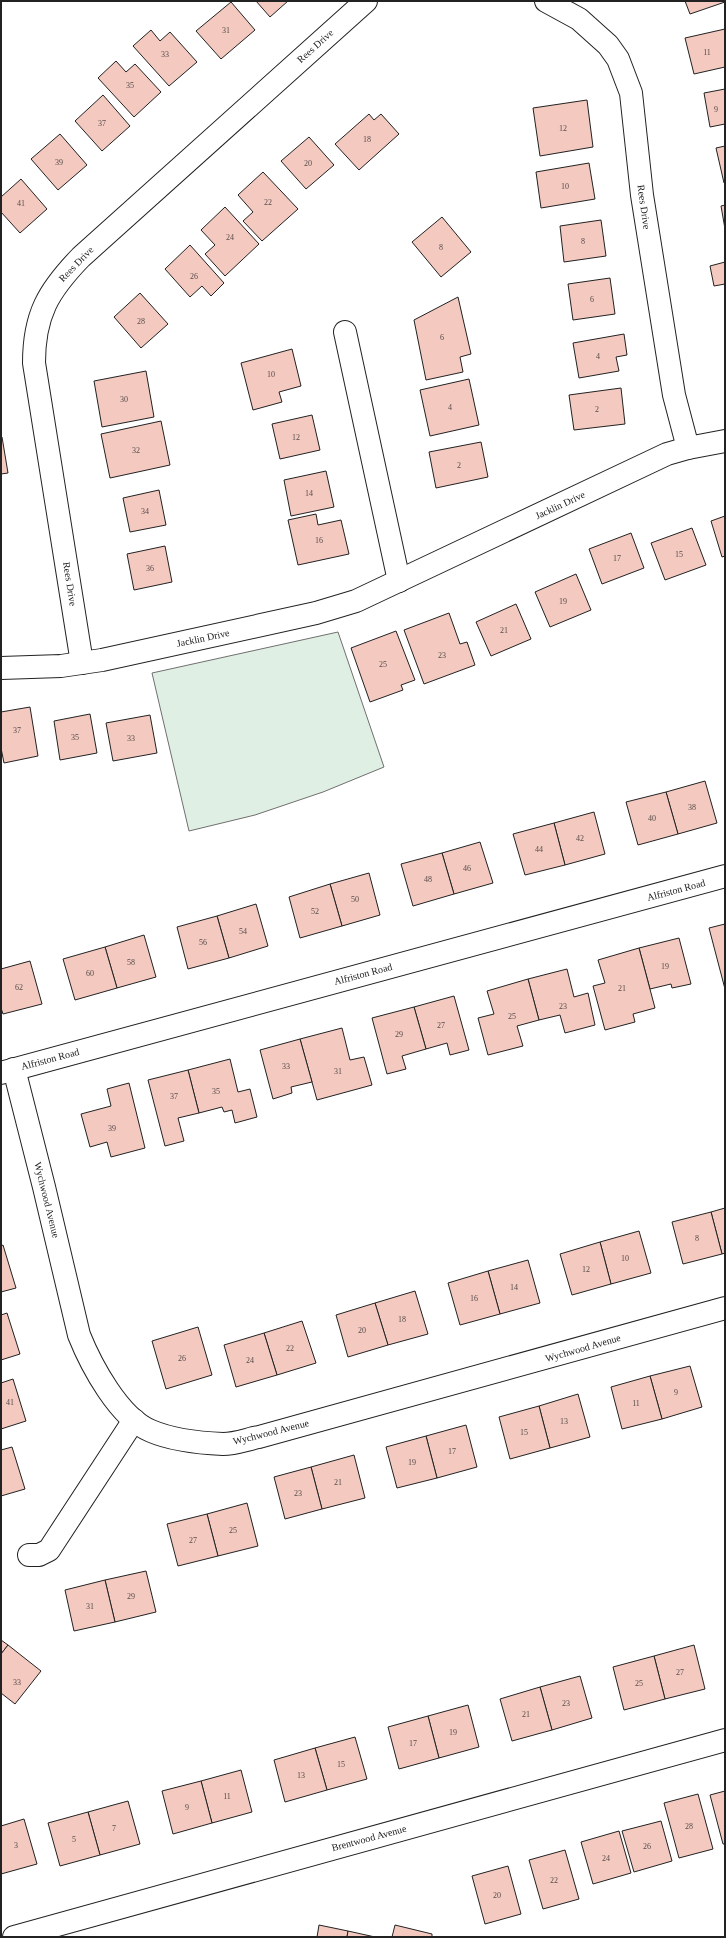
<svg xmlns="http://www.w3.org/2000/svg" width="726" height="1938" font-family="Georgia,serif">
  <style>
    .green { fill: #e0efe3; stroke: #6f6f6f }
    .building { fill: #f3c9c0; stroke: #222 }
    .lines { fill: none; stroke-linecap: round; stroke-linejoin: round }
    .minor-casing { stroke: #222; stroke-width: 24 }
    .minor { stroke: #fff; stroke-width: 22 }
    .labels { text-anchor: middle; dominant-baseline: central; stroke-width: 3; stroke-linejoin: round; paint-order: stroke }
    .number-label { font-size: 8px; fill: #564c4a }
    .street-label { font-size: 10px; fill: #222; stroke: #fff }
  </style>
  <rect width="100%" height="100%" fill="#fff"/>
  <path class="green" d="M338,632l46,135 -61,25 -68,23 -66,16 -37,-158z"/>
  <g class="building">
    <path d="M256,1h32l-18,16z"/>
    <path d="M685,1h40v1l-35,12z"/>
    <path d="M231,2l24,28 -34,29 -25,-28z"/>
    <path d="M725,29v38l-31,7 -9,-36z"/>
    <path d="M151,30l9,11 10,-9 27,30 -28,24 -36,-40z"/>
    <path d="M116,61l10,11 9,-8 26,28 -27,25 -36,-39z"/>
    <path d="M725,89v35l-15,3 -6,-34z"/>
    <path d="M103,95l27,31 -28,25 -27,-30z"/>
    <path d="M587,100l6,47 -53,9 -7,-48z"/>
    <path d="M369,114l5,6 7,-6 18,20 -40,36 -24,-26z"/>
    <path d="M60,134l27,31 -29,25 -27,-31z"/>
    <path d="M309,137l25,28 -28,24 -25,-28z"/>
    <path d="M725,146v36l-1,1 -8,-35z"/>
    <path d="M589,163l6,36 -54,9 -5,-36z"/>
    <path d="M263,172l35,37 -36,32 -19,-20 10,-9 -15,-17z"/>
    <path d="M21,179l26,30 -27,24 -19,-21v-15z"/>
    <path d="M725,205v24l-4,-23z"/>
    <path d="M225,207l34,37 -34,32 -20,-22 10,-9 -14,-15z"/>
    <path d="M442,217l29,35 -30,25 -29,-35z"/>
    <path d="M601,220l5,36 -42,6 -4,-36z"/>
    <path d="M190,245l34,38 -13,13 -9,-10 -12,11 -25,-28z"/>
    <path d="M725,262v22l-11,2 -4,-20z"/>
    <path d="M610,278l5,36 -42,6 -5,-36z"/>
    <path d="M140,293l28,31 -27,24 -27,-31z"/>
    <path d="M458,297l13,57 -11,3 3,15 -37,8 -12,-60z"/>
    <path d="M624,334l3,21 -11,2 3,14 -40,7 -6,-35z"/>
    <path d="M292,349l9,37 -22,6 3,10 -29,8 -12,-47z"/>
    <path d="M146,371l8,46 -52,10 -8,-46z"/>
    <path d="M469,379l10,46 -49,11 -10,-46z"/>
    <path d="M621,388l4,36 -51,6 -5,-35z"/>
    <path d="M312,415l8,35 -40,9 -8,-35z"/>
    <path d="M161,421l9,44 -60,13 -9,-44z"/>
    <path d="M1,437h1l6,36 -7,1z"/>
    <path d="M481,442l7,35 -52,11 -7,-36z"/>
    <path d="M326,471l8,36 -43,9 -7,-36z"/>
    <path d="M159,490l7,35 -36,7 -7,-34z"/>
    <path d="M316,514l2,11 23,-5 8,34 -51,11 -10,-45z"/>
    <path d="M725,516v40l-3,1 -11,-36z"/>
    <path d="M692,528l14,37 -41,15 -14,-37z"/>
    <path d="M631,533l13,35 -42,16 -13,-35z"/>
    <path d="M165,546l7,36 -38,8 -7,-36z"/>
    <path d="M576,574l15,36 -41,17 -15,-35z"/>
    <path d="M516,604l15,35 -40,17 -15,-34z"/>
    <path d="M449,613l11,31 7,-2 8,23 -51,19 -20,-54z"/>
    <path d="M396,631l19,49 -14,5 2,5 -33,12 -19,-54z"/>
    <path d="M30,707l8,49 -34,7 -3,-15v-36z"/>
    <path d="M90,714l7,39 -37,7 -6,-39z"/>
    <path d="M150,715l7,38 -44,8 -7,-38z"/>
    <path d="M705,781l12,42 -39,11 -12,-42z"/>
    <path d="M666,792l12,42 -40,11 -12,-43z"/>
    <path d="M594,812l11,42 -40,11 -11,-42z"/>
    <path d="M554,823l11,42 -40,10 -12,-41z"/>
    <path d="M480,842l13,41 -39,11 -12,-41z"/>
    <path d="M442,853l12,41 -41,12 -12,-42z"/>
    <path d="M369,873l11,42 -38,11 -12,-42z"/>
    <path d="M330,884l12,42 -42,12 -11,-41z"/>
    <path d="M256,904l12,42 -39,12 -12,-42z"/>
    <path d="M217,916l12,42 -41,11 -11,-42z"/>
    <path d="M725,924v65l-16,-61z"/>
    <path d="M144,935l12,42 -39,11 -12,-41z"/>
    <path d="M679,938l12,46 -19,4 -1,-4 -21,5 -11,-41z"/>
    <path d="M105,947l12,41 -42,12 -12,-41z"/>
    <path d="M639,948l16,60 -22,6 2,8 -30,8 -12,-44 12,-3 -7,-23z"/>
    <path d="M30,961l12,43 -39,10 -2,-6v-39z"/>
    <path d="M567,969l7,28 14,-4 7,32 -30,8 -5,-18 -21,5 -11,-41z"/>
    <path d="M528,979l11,41 -22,6 6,20 -35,9 -10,-37 16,-4 -7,-23z"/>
    <path d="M454,996l15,54 -19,5 -3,-12 -21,6 -12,-42z"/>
    <path d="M414,1007l12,42 -24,7 4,13 -19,5 -15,-56z"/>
    <path d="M342,1028l8,32 14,-3 8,28 -55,15 -17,-61z"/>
    <path d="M300,1039l12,43 -21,5 1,6 -19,6 -13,-49z"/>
    <path d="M230,1059l8,33 12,-3 7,28 -22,6 -3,-13 -8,2 -2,-5 -23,6 -11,-43z"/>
    <path d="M188,1070l11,43 -21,5 6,23 -19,5 -17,-66z"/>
    <path d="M129,1083l16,65 -34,9 -4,-15 -17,5 -9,-33 30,-8 -4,-17z"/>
    <path d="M725,1208v45l-3,1 -11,-42z"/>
    <path d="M711,1212l11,42 -39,10 -11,-42z"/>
    <path d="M639,1231l12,42 -40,11 -11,-42z"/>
    <path d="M600,1242l11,42 -39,11 -12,-41z"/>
    <path d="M3,1245l13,43 -15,4v-46z"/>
    <path d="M528,1260l12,43 -40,11 -12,-43z"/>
    <path d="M488,1271l12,43 -40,11 -12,-42z"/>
    <path d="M415,1291l13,43 -40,11 -13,-42z"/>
    <path d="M375,1303l13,42 -40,12 -12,-42z"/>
    <path d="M7,1313l13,41 -19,6v-45z"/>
    <path d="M302,1321l14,42 -39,12 -13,-42z"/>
    <path d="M198,1327l14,48 -46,14 -14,-48z"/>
    <path d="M264,1333l13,42 -41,12 -12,-42z"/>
    <path d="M690,1366l12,41 -40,12 -12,-43z"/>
    <path d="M650,1376l12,43 -40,10 -11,-42z"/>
    <path d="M13,1379l13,42 -25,8v-46z"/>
    <path d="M578,1394l12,43 -40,11 -11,-42z"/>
    <path d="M539,1406l11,42 -40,11 -11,-42z"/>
    <path d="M466,1425l11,42 -40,11 -11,-42z"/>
    <path d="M426,1436l11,42 -40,10 -11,-41z"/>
    <path d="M12,1447l13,42 -24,7v-46z"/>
    <path d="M354,1455l11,43 -43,11 -11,-42z"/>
    <path d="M311,1467l11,42 -37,10 -11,-42z"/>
    <path d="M247,1503l11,43 -40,10 -11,-42z"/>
    <path d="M207,1514l11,42 -40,10 -11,-42z"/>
    <path d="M146,1571l10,41 -41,10 -10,-42z"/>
    <path d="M105,1580l10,42 -41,9 -9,-41z"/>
    <path d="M1,1640l7,5 -7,9z"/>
    <path d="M8,1645l33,26 -26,33 -14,-11v-39z"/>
    <path d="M694,1645l11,44 -40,10 -11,-43z"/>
    <path d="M654,1656l11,43 -41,11 -11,-43z"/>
    <path d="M580,1676l12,42 -40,12 -12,-43z"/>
    <path d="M540,1687l12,43 -40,11 -12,-42z"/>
    <path d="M468,1705l11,42 -40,11 -11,-42z"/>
    <path d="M428,1716l11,42 -40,11 -11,-42z"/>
    <path d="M355,1737l12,42 -40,11 -12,-42z"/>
    <path d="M315,1748l12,42 -42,12 -11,-42z"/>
    <path d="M241,1770l11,42 -40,11 -11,-42z"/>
    <path d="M201,1781l11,42 -39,11 -11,-43z"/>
    <path d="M725,1791v53h-2l-13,-49z"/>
    <path d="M698,1794l15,55 -34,9 -15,-55z"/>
    <path d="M128,1801l12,43 -40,11 -12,-43z"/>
    <path d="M88,1812l12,43 -40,11 -12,-43z"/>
    <path d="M24,1819l13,45 -36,10v-48z"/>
    <path d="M661,1821l11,40 -38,11 -12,-41z"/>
    <path d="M619,1831l12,42 -38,11 -12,-42z"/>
    <path d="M565,1850l14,49 -36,10 -14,-49z"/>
    <path d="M508,1866l13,48 -36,10 -13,-48z"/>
    <path d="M319,1925l29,6 -1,6h-30z"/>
    <path d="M395,1925l37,9v3h-40z"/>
    <path d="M348,1931l27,6h-28z"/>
  </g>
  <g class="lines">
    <defs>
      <g id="minor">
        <path d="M546,1l33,18 29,26 10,14 13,34 11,102 32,200 14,53"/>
        <path d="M345,332l54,249"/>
        <path d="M82,663l-48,-300c0,-48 14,-72 47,-106l285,-256"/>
        <path d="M1,668l60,-2 41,-6 214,-47 40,-12 311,-147 21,-6 37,-7"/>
        <path d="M14,1069l30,118 35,148c12,30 40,83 72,96 21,9 49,12 72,13 12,0 25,-5 36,-7l466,-129"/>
        <path d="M1,1073l724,-197"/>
        <path d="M29,1555h10l10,-5 85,-130"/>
        <path d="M14,1937l711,-197"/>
      </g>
    </defs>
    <use href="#minor" class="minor-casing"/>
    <use href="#minor" class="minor"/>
  </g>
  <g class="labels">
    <g class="number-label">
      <text x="226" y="30">31</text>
      <text x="707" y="52">11</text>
      <text x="165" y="54">33</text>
      <text x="130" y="85">35</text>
      <text x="716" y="109">9</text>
      <text x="102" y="123">37</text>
      <text x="563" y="128">12</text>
      <text x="367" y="139">18</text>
      <text x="59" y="162">39</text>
      <text x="308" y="163">20</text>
      <text x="565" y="186">10</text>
      <text x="268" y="202">22</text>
      <text x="21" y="203">41</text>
      <text x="230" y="237">24</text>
      <text x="583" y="241">8</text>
      <text x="441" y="247">8</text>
      <text x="194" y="276">26</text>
      <text x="592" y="299">6</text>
      <text x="141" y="321">28</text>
      <text x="442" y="337">6</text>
      <text x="598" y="356">4</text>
      <text x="271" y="374">10</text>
      <text x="124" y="399">30</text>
      <text x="450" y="407">4</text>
      <text x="597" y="409">2</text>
      <text x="296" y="437">12</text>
      <text x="136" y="450">32</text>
      <text x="459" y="465">2</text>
      <text x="309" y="493">14</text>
      <text x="145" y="511">34</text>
      <text x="319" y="540">16</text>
      <text x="679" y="554">15</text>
      <text x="617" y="558">17</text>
      <text x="150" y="568">36</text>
      <text x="563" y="601">19</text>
      <text x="504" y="630">21</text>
      <text x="442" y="655">23</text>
      <text x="383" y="664">25</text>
      <text x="17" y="730">37</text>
      <text x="75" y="737">35</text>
      <text x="131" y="738">33</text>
      <text x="692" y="807">38</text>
      <text x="652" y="818">40</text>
      <text x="580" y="838">42</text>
      <text x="539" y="849">44</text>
      <text x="467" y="868">46</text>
      <text x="428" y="879">48</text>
      <text x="355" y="899">50</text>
      <text x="315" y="911">52</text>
      <text x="243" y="931">54</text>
      <text x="203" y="942">56</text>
      <text x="131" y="962">58</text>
      <text x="665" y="966">19</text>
      <text x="90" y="973">60</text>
      <text x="19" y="987">62</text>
      <text x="622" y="988">21</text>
      <text x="563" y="1006">23</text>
      <text x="512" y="1016">25</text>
      <text x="441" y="1025">27</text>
      <text x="399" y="1034">29</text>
      <text x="286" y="1066">33</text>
      <text x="338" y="1071">31</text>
      <text x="216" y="1091">35</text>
      <text x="174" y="1096">37</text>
      <text x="112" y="1128">39</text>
      <text x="697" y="1238">8</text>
      <text x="625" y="1258">10</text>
      <text x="586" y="1269">12</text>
      <text x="514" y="1287">14</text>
      <text x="474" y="1298">16</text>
      <text x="402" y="1319">18</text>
      <text x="362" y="1330">20</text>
      <text x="290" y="1348">22</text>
      <text x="182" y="1358">26</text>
      <text x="250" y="1360">24</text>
      <text x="676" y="1392">9</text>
      <text x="10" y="1402">41</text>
      <text x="636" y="1403">11</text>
      <text x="564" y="1421">13</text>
      <text x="524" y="1432">15</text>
      <text x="452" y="1451">17</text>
      <text x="412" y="1462">19</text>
      <text x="338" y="1482">21</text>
      <text x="298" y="1493">23</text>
      <text x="233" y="1530">25</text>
      <text x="193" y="1540">27</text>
      <text x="131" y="1596">29</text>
      <text x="90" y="1606">31</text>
      <text x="680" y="1672">27</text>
      <text x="17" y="1682">33</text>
      <text x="639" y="1683">25</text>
      <text x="566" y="1703">23</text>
      <text x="526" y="1714">21</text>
      <text x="453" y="1732">19</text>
      <text x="413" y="1743">17</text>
      <text x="341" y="1764">15</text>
      <text x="301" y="1775">13</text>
      <text x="227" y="1796">11</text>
      <text x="187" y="1807">9</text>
      <text x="689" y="1826">28</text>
      <text x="114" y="1828">7</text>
      <text x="74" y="1839">5</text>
      <text x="16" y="1845">3</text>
      <text x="647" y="1846">26</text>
      <text x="606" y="1858">24</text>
      <text x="554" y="1880">22</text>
      <text x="497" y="1895">20</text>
    </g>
    <g class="street-label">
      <text transform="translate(315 46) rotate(-42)">Rees Drive</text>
      <text transform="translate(644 207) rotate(82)">Rees Drive</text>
      <text transform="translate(76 264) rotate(-46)">Rees Drive</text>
      <text transform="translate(560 505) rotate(-25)">Jacklin Drive</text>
      <text transform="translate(70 584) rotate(81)">Rees Drive</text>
      <text transform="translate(203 638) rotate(-12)">Jacklin Drive</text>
      <text transform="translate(676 890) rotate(-15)">Alfriston Road</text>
      <text transform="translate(363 974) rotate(-15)">Alfriston Road</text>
      <text transform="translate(50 1059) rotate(-15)">Alfriston Road</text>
      <text transform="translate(47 1200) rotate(76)">Wychwood Avenue</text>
      <text transform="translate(583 1348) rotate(-16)">Wychwood Avenue</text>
      <text transform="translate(271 1432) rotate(-14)">Wychwood Avenue</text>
      <text transform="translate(369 1838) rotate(-15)">Brentwood Avenue</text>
    </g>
  </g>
  <rect width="726" height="1938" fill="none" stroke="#222222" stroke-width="4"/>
</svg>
